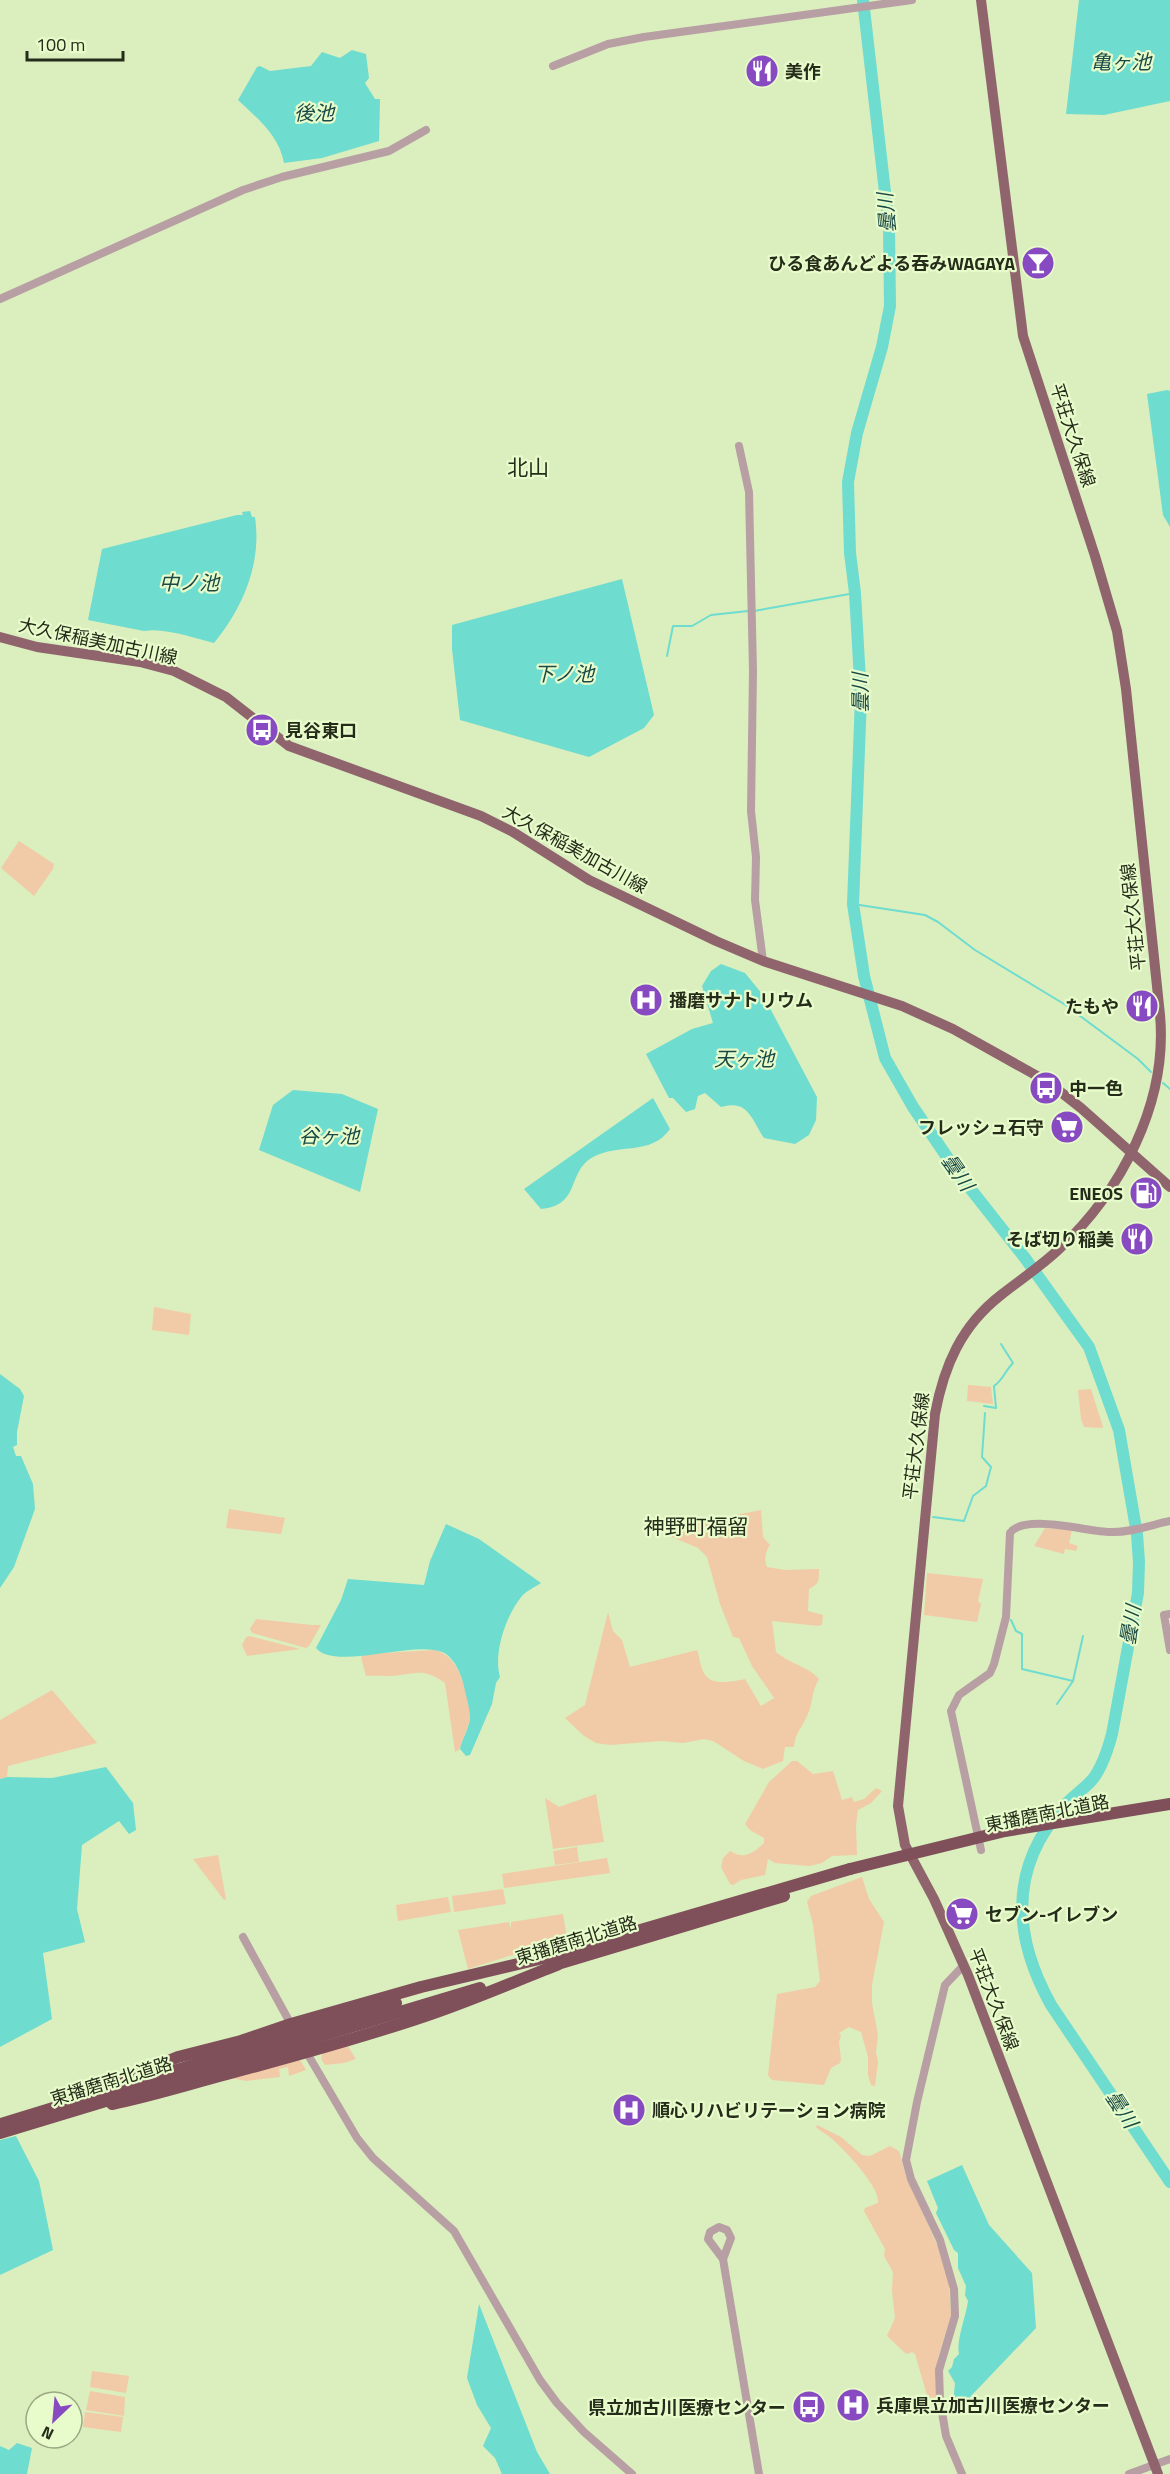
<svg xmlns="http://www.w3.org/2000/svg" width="1170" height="2474" font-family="'Titillium Web','Noto Sans JP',sans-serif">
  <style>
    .green { fill: #f1cba7 }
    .water { fill: #6edccf }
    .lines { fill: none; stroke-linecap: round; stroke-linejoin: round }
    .stream { stroke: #6edccf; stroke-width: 2 }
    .river { stroke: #6edccf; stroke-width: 12 }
    .minor { stroke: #b89fa4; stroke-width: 8 }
    .major { stroke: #8f646d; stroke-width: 10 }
    .highway { stroke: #7f4f5a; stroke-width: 12 }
    .highway-bridge { stroke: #7f4f5a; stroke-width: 12 }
    .labels { text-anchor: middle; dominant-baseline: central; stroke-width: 4.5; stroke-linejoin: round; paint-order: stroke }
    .poi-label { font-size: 18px; font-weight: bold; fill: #252c1a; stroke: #e8fbcb; text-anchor: start }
    .street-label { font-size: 18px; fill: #252c1a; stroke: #e8fbcb }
    .water-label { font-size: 20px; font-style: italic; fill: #194a45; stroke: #e8fbcb }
    .quarter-label { font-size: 21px; fill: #252c1a; stroke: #e8fbcb }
  </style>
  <rect width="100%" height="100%" fill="#dbeebe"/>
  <g class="green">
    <path d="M19,841l35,23 -1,5 -19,27 -33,-28z"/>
    <path d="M154,1307l37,7 -2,21 -37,-5z"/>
    <path d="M968,1385l23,2 2,17 -26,-3z"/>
    <path d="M1091,1389l12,38 -1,1 -18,-1 -3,-8 -3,-29z"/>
    <path d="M229,1509l56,9 -4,16 -55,-6z"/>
    <path d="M761,1510l2,27 7,8c-5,8 -6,14 -3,22l18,3 34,-1c0,12 0,15 -10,20l-1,22 15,4 -1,10 -4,1 -46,-5 4,31c14,12 32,14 43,27 -9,16 -5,23 -12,37 -6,14 -11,15 -13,31h-9l-2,14 -20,8 -19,-8 -31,-20 -9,-2 -21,4 -21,-2 -52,4 -14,-2 -12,-7 -19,-18 20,-13 23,-93 5,19 9,9 8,27 67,-17c3,7 3,17 7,23 7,14 29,8 41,6l16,27 13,-8 -22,-32 -13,-28 -6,-1 -13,-33 -13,-47 -9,-9 -26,-11 -3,-5 1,-4z"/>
    <path d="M1045,1528l27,2 -3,13 9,3 -2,5 -11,-2 -1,5 -30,-8z"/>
    <path d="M927,1573l56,6 -5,22 3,3 -4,18 -53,-7z"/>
    <path d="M256,1619l56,6h9l-12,21 -3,2 -54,-15 -2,-4z"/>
    <path d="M249,1636l51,13 -53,7 -5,-11 4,-8z"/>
    <path d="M434,1650c25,4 36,45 36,67 -1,11 -8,21 -10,32l-5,3 -10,-69c-19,-13 -24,-11 -45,-8 -11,2 -23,0 -34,1l-5,-19 5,-3z"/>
    <path d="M52,1690l45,53 -89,23 -1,11 -7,2v-59z"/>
    <path d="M792,1761h5l16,13 20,-3 9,29 10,-3 2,5 10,-3 12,-11 6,3 -11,12 -13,7 -2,15 1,30 -25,1 -10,7 -13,3 -34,-3 -7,-4 -3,16 -24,5 -8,5 -3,-1 -9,-17 2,-9 7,-7c14,8 21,4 34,-8v-5l-14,-8 -5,-6 24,-42z"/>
    <path d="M596,1794l8,48 -51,7 -8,-51 14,9z"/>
    <path d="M577,1847l2,15 -24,3 -2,-14z"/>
    <path d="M218,1855l8,44 -2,1 -31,-41z"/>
    <path d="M607,1858l3,15 -106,15 -2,-14z"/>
    <path d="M862,1877l7,22 15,23 -12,63v18l6,32 -2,17 2,10 -3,24 -4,-1 -3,-10v-18l-7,-25 -12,-5 -10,6 2,3 -2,6 2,17 -1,4 -9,5 -7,17 -52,-5 -4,-5 9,-81 38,-7 5,-6 -7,-57 -6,-22 4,-6z"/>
    <path d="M503,1889l3,15 -52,8 -2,-16z"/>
    <path d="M448,1897l3,15 -53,9 -2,-16z"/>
    <path d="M563,1914l4,24 -99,31 -10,-39 51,-8 2,7v-7z"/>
    <path d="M347,2045l9,14 -12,4 -19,2 -4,-6 2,-8z"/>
    <path d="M300,2060l6,10 -17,6 -1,-9 -9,2 1,8 -34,4 -16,-3z"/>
    <path d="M817,2125l24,12 21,18 8,1 20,-10 9,5 7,25 33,73 10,32 2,35 -14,45v41l-3,1 -5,-1 -14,-48 -3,-2 -5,2 -3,-2 -17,-16 8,-18 -3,-27 1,-19 -9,-16 1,-7 -21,-38 1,-3 13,-5c3,-15 -34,-54 -46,-64 -5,-5 -11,-7 -16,-12z"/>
    <path d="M92,2371l37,5 -3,17 -36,-6z"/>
    <path d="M90,2391l35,6 -1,19 -38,-6z"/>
    <path d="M85,2412l38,5 -2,15 -38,-5z"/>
  </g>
  <g class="water">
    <path d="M1079,0h91v101l-66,14 -38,-1z"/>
    <path d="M352,50l14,4 3,24 -4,5 10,16h5l-1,42 -57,17 -38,5c-5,-28 -26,-44 -46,-63l19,-33 3,-1 10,5 41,-5 11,-14 18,6z"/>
    <path d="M1167,390l3,1v136l-7,-12 -16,-121z"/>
    <path d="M250,511l2,6h3c7,46 -12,91 -41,126 -19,-5 -51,-16 -70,-12l-56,-11 14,-71 135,-34h6l-1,-3z"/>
    <path d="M622,579l32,136 -10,13 -55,29 -129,-37 -8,-71v-24z"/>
    <path d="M721,964l24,9 18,22 54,102 -1,23 -7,15 -14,9 -31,-6c-13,-20 -16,-39 -43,-31l-16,-14 -7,3 -3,13 -9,3 -13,-14h-4l-23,-44 46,-25 21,-6 -11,-37 9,-15z"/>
    <path d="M293,1090l49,4 36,15 -18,83 -101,-42 14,-45z"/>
    <path d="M653,1098l17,31c-19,27 -51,14 -77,28 -27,15 -11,48 -52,52l-17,-20z"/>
    <path d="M0,1374l20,15 4,7 -7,36v13l-4,2 3,9h5l12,28 2,25 -21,58 -14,21z"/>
    <path d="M446,1524l33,15 62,44c-6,4 -15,8 -19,13 -16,19 -29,57 -22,81l-4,6 -4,21 -22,51 -4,1 -6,-7c2,-10 9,-20 10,-31 0,-8 -3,-19 -5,-27 -2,-13 -10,-34 -23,-39 -29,-12 -107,19 -126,-4l25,-48 7,-21 76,6 6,-24z"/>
    <path d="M106,1767l27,36 3,27 -7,4 -10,-13 -37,24 -5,64 8,33 -42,11 9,66 -52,28v-268l7,-2 45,1z"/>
    <path d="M16,2136l23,45 14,69 -53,25v-135z"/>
    <path d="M962,2165l27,60 43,48 4,55 -65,68 -4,6 6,5 -1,3 -7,-6 -5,4 -5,-1 -2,-3 2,-21 -7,-12 4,-4 2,-8 5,-5c-3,-14 7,-37 9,-53l-3,-6 1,-9 -8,-18v-15l-4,-3 -18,-37 2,-5 -11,-27z"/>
    <path d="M479,2304l58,148 13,22h-48l-7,-16 -12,-12 8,-18 -14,-23 -10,-27z"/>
    <path d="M17,2443l15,5 -5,26h-27v-28l9,4z"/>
  </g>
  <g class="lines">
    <g class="stream">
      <path d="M754,611l101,-18"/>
      <path d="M667,656l6,-30h19l19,-11 37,-4"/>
      <path d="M853,904l72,11 13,7 37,28 89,54 74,55 13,13"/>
      <path d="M1163,1083l7,6"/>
      <path d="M984,1406l12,2 -2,-22c9,-6 11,-15 19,-23l-12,-19"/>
      <path d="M933,1517l31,4 9,-25 13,-10 5,-19 -9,-10 3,-44"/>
      <path d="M1011,1620l5,11 6,3v35l51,12"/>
      <path d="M1057,1704l16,-23 10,-45"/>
    </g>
    <path class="river" d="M863,0l26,227 1,79 -8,41 -25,86 -9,49 2,71 5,40 6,105 -8,206 11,72 21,82 28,49 45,66 67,85 64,89 30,83 18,104 2,28 -1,31 -26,141c-4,15 -10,34 -20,46 -8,9 -19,16 -27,25 -56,61 -53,130 -14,200l119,177"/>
    <g class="minor">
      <path d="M553,66l55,-22 36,-7 268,-37"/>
      <path d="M0,299l243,-109 39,-13 107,-26 37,-21"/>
      <path d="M739,446l10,46 4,179 -2,140 5,46 -1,43 8,61"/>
      <path d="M1170,1614l-6,1 6,35"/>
      <path d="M981,1850l-30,-139 8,-16 31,-22 4,-9 12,-47 4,-84c14,-20 78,-1 100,-1 19,1 41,-7 60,-11"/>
      <path d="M243,1937l50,91"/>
      <path d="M304,2048l53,90 16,20 81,73 86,149 17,23 27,29 48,42"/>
      <path d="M723,2259l-15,-20 2,-7 9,-5 8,3 4,8 -8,21 36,215"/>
      <path d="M962,2474l-16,-38 -6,-36 -1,-30 16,-54 -1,-27 -14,-49 -29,-61 -5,-19 11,-58 28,-117 19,-20"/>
      <path d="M1129,2474l41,-15"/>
    </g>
    <g class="major">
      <path d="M981,0l42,336 72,220 22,75 9,58 34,326c8,88 -39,177 -102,235 -17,16 -38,30 -57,45 -40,31 -57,71 -66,119l-37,392 7,39 29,54 34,76 190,499"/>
      <path d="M0,637l37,10 103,15 34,9 52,26 63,49 192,70 32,16 76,48 127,61 47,20 139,45 51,23 95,53 33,26 89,79"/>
    </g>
    <g class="highway">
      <path d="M548,1957l302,-88"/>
      <path d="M551,1966l233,-70"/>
      <path d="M400,2012l80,-24"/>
      <path d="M94,2091l84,-34 63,-16 50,-17 130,-37 135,-32"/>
      <path d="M112,2104c39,-8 77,-20 115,-30 67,-18 133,-36 198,-58 45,-15 88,-34 132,-51"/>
    </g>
    <g class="highway-bridge">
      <path d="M850,1869l155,-38 165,-27"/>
      <path d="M1,2124l395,-121"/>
      <path d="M0,2133l400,-121"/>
    </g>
  </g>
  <defs>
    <symbol id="restaurant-disc" viewBox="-11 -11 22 22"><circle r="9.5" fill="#874ac0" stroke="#e8fbcb"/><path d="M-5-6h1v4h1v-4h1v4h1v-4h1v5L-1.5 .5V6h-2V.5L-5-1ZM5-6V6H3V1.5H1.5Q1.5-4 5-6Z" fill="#fff"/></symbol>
    <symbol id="bar-disc" viewBox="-11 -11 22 22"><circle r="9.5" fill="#874ac0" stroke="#e8fbcb"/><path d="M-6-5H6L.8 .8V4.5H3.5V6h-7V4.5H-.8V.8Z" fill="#fff"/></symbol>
    <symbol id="bus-disc" viewBox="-11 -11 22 22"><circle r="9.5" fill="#874ac0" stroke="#e8fbcb"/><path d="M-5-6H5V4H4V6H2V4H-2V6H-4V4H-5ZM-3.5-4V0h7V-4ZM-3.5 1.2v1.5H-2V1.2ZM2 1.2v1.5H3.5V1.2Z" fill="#fff"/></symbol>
    <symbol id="hospital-disc" viewBox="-11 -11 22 22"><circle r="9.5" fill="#874ac0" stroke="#e8fbcb"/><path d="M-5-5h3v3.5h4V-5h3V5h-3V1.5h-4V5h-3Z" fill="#fff"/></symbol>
    <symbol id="supermarket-disc" viewBox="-11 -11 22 22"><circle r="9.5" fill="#874ac0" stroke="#e8fbcb"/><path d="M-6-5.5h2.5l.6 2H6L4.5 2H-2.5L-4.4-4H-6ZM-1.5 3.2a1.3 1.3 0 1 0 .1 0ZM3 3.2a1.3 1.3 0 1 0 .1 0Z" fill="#fff"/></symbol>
    <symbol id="fuel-disc" viewBox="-11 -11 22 22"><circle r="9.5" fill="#874ac0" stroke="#e8fbcb"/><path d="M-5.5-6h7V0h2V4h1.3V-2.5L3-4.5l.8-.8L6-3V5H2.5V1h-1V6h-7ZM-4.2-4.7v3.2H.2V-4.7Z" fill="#fff"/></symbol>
  </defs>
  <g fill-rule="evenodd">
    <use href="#restaurant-disc" x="743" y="52" width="38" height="38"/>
    <use href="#bar-disc" x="1019" y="244" width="38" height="38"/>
    <use href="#bus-disc" x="243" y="711" width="38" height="38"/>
    <use href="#hospital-disc" x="627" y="981" width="38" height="38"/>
    <use href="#restaurant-disc" x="1123" y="987" width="38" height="38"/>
    <use href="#bus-disc" x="1027" y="1069" width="38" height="38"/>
    <use href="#supermarket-disc" x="1048" y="1108" width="38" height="38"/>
    <use href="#fuel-disc" x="1127" y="1174" width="38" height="38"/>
    <use href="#restaurant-disc" x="1118" y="1220" width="38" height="38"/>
    <use href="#supermarket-disc" x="943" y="1895" width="38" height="38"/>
    <use href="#hospital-disc" x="610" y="2091" width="38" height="38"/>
    <use href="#hospital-disc" x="834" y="2386" width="38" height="38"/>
    <use href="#bus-disc" x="790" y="2388" width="38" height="38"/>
  </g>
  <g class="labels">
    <g class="poi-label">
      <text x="785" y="71">美作</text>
      <text x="1015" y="263" text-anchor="end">ひる食あんどよる吞みWAGAYA</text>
      <text x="285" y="730">見谷東口</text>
      <text x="669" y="1000">播磨サナトリウム</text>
      <text x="1119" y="1006" text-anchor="end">たもや</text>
      <text x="1069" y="1088">中一色</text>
      <text x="1044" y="1127" text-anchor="end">フレッシュ石守</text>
      <text x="1123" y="1193" text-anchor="end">ENEOS</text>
      <text x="1114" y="1239" text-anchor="end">そば切り稲美</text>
      <text x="985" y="1914">セブン-イレブン</text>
      <text x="652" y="2110">順心リハビリテーション病院</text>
      <text x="876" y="2405">兵庫県立加古川医療センター</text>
      <text x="786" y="2407" text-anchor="end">県立加古川医療センター</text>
    </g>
    <g class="street-label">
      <text transform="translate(1073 435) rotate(72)">平荘大久保線</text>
      <text transform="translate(98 641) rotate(12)">大久保稲美加古川線</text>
      <text transform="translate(575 849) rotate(29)">大久保稲美加古川線</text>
      <text transform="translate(1133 917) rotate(-96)">平荘大久保線</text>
      <text transform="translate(916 1446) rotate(-83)">平荘大久保線</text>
      <text transform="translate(1047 1813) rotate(-11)">東播磨南北道路</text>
      <text transform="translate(576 1940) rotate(-17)">東播磨南北道路</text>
      <text transform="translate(994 1999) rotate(69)">平荘大久保線</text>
      <text transform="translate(111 2081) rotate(-17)">東播磨南北道路</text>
    </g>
    <g class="water-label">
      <text x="1121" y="61">亀ヶ池</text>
      <text x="314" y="112">後池</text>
      <text transform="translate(886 213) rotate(-95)">曇川</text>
      <text x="189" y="582">中ノ池</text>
      <text x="564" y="673">下ノ池</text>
      <text transform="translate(860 693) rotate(-91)">曇川</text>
      <text x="744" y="1058">天ヶ池</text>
      <text x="329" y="1135">谷ヶ池</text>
      <text transform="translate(958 1172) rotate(55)">曇川</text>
      <text transform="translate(1130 1625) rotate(-81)">曇川</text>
      <text transform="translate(1122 2109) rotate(57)">曇川</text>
    </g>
    <g class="quarter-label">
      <text x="528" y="467">北山</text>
      <text x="696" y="1526">神野町福留</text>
    </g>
  </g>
  <g transform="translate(54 2420) rotate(206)"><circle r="28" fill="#e8fbcb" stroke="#9aa884" stroke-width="1.5"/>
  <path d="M0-4.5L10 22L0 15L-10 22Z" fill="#874ac0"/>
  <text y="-9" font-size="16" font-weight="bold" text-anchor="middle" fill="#252c1a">N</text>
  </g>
  <path d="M27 51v9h96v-9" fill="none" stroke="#252c1a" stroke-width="3"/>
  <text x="36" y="51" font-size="18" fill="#252c1a" stroke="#e8fbcb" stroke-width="4.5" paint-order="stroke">100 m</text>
</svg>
